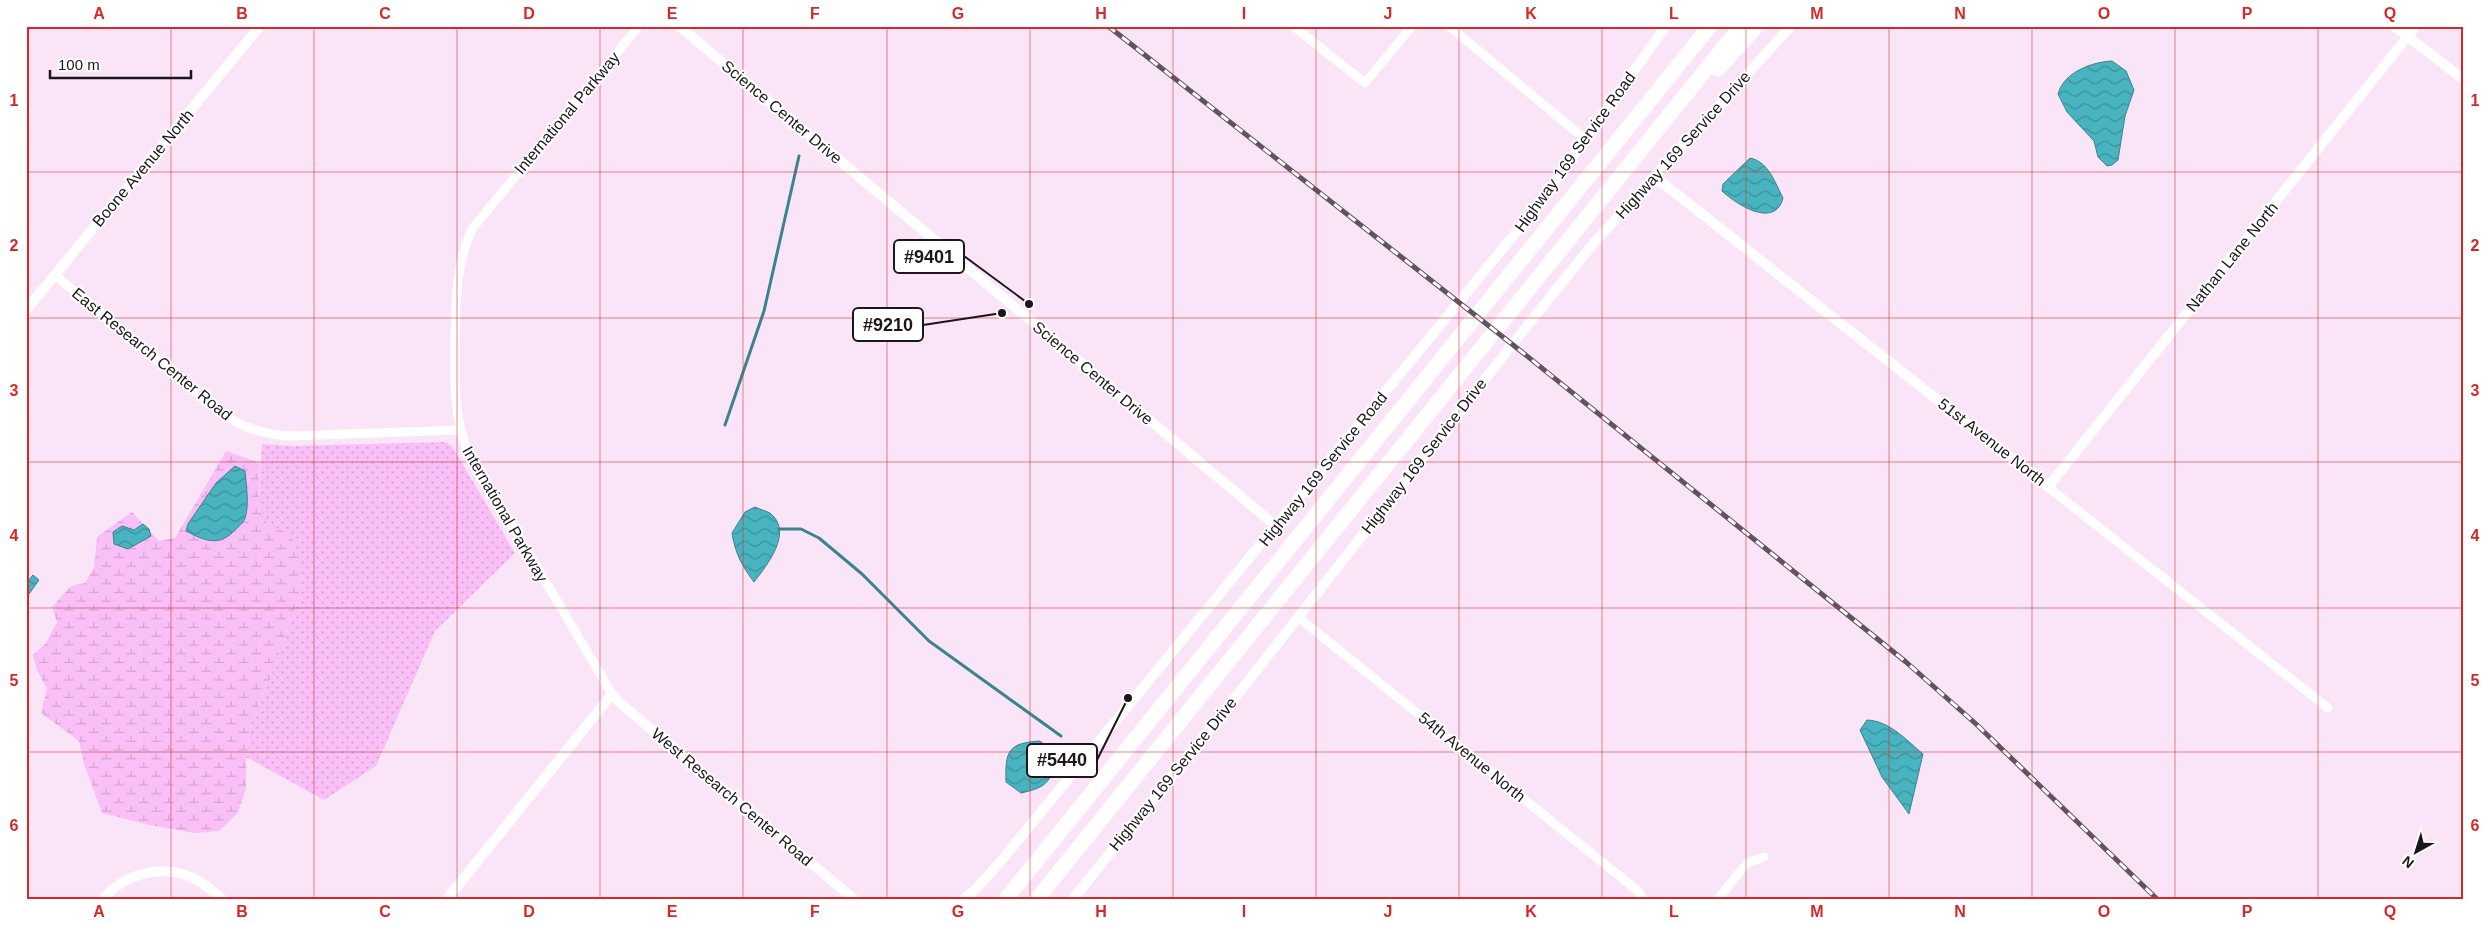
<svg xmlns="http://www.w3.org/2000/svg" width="2489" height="925" font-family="Helvetica,sans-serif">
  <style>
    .wetland { fill: url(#wetland-marsh) }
    .park { fill: url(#park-dots) }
    .water { fill: url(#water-waves); stroke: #3b848e }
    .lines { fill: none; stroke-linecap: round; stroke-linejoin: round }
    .stream { stroke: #3b848e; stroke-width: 3 }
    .minor { stroke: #fff; stroke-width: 9 }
    .tertiary { stroke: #fff; stroke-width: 10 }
    .motorway { stroke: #fff; stroke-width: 15 }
    .rail-casing { stroke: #60555f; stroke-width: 5 }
    .rail { stroke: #fff; stroke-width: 3; stroke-dasharray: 9; stroke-linecap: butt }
    .grid { fill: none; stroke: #d62828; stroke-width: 1; stroke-opacity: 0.55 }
    .labels { text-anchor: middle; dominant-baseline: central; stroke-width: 4; stroke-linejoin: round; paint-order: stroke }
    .street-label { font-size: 16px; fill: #1c151b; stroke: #fff }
    .leader { fill: none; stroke: #1c151b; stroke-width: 2 }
    .callout-dot { fill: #1c151b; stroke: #fff; stroke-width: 2 }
    .callout { fill: #fff; stroke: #1c151b; stroke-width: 2 }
    .callout-label { font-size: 18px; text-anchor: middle; font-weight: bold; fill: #1c151b }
    .neatline { fill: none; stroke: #d62828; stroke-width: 2 }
    .grid-label { font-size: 16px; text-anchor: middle; font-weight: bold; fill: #d62828 }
  </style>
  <defs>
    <pattern id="wetland-marsh" width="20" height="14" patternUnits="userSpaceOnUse" patternTransform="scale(1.25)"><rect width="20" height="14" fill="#f9bff6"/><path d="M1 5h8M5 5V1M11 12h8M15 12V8" fill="none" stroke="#d5a3d2"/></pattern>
    <pattern id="park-dots" width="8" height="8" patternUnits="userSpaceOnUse" patternTransform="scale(1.25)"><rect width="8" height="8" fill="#f9bff6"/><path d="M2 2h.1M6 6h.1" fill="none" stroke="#d5a3d2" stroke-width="1.8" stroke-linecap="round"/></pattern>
    <pattern id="water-waves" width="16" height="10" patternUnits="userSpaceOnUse" patternTransform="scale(1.25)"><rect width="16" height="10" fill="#48b4bf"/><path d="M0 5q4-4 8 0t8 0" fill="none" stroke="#3b919a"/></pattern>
  </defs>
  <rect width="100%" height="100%" fill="#fae5f8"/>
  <path class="wetland" d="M226,451l34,12 -1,36 33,36 10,54 -31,88 -20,47 -5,33v31l-8,25 -19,18 -24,2 -46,-8 -47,-12 -18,-49 -5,-23 -38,-28 6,-24 -10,-19 -4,-15 13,-12 11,-21 -5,-15 19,-21 14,-3 9,-15 3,-31 35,-25 27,29 16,-3z"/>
  <path class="park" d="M445,442l7,4 63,107 -80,78 -59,135 -52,34 -78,-43 5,-33 20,-47 31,-88 -10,-54 -26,-12 -7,-24 3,-55 30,2z"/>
  <g class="water">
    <path d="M2112,61l14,10 8,19 -9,26 -7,44 -6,5 -5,1 -9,-9 -4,-16 -27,-29 -9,-18c6,-22 34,-32 54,-33z"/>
    <path d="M1750,158c19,4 25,25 33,40 -8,31 -46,7 -61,-7l1,-7z"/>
    <path d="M235,466l10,5c1,13 4,30 1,43 -1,8 -6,11 -11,16 -16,17 -30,11 -49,1l2,-7 28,-41z"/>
    <path d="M755,507c4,2 11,4 15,6 24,19 -3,52 -16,69 -12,-16 -19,-29 -22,-49l13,-21z"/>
    <path d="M143,524l6,5 2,7 -23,13 -14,-5 -1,-12 9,-6 12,4z"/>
    <path d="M33,575l6,5 -10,14 -3,-2v-9z"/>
    <path d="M1867,720c23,1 39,20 56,34l-14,60 -27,-37 -22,-47z"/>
    <path d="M1040,741l12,10 5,13c-9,21 -14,24 -36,29l-15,-11c-1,-31 2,-39 34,-41z"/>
  </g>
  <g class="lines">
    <g class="stream">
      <path d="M725,425l39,-114 35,-155"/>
      <path d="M779,529h22l18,9 43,36 67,67 132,95"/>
    </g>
    <g class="minor">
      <path d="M1293,26l72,57 47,-57"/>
      <path d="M1449,26l137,114"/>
      <path d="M55,275l167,139c21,14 43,21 69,22l168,-6"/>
      <path d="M2048,487l280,221"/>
      <path d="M1298,617l340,274 5,8"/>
      <path d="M612,694l-146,-247c-13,-36 -11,-68 -11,-106 1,-39 0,-75 17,-112l167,-203"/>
      <path d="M1718,899l29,-36 17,-6"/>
    </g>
    <g class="tertiary">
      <path d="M679,26l597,500"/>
      <path d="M2394,26l69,53"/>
      <path d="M1655,177l393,310 368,-461"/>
      <path d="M26,310l234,-284"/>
      <path d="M103,899c22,-26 59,-35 90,-21 10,5 20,13 29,21"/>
      <path d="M447,899l165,-205 9,10 233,195"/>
      <path d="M964,899l12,-10 25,-28 535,-653 130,-182"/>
      <path d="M1073,899l154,-191 288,-367 78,-97 198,-218"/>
    </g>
    <g class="motorway">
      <path d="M1718,69l39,-43"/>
      <path d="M1006,899l704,-873"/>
      <path d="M1037,899l704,-873"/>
    </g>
    <defs>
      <path id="rail" d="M1108,26l414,326 384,310 70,62 181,175"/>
    </defs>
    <use href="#rail" class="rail-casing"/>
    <use href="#rail" class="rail"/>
  </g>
  <path class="grid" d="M171,26v873M314,26v873M457,26v873M600,26v873M743,26v873M887,26v873M1030,26v873M1173,26v873M1316,26v873M1459,26v873M1602,26v873M1746,26v873M1889,26v873M2032,26v873M2175,26v873M2318,26v873M26,172h2437M26,318h2437M26,462h2437M26,608h2437M26,752h2437"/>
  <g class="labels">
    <g class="street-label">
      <text transform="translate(782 112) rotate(40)">Science Center Drive</text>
      <text transform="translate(567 113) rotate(-50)">International Parkway</text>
      <text transform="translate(1683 145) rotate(-48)">Highway 169 Service Drive</text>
      <text transform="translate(1575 152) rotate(-54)">Highway 169 Service Road</text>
      <text transform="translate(143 168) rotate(-50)">Boone Avenue North</text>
      <text transform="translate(2232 257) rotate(-51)">Nathan Lane North</text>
      <text transform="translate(152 354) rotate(39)">East Research Center Road</text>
      <text transform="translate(1093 373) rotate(40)">Science Center Drive</text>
      <text transform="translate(1992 442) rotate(38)">51st Avenue North</text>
      <text transform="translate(1424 456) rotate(-52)">Highway 169 Service Drive</text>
      <text transform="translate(1323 469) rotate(-51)">Highway 169 Service Road</text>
      <text transform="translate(505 514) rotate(60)">International Parkway</text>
      <text transform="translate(1472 757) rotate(39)">54th Avenue North</text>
      <text transform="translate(1173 774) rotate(-51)">Highway 169 Service Drive</text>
      <text transform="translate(732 797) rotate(40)">West Research Center Road</text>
    </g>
  </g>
  <path class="leader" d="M1029 304L964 256M1002 313L923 325M1128 698L1097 760"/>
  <g class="callout-dot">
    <circle cx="1029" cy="304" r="5"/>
    <circle cx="1002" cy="313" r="5"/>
    <circle cx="1128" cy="698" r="5"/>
  </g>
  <g class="callout">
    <rect x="894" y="240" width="70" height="33" rx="5"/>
    <rect x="853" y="308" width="70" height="33" rx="5"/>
    <rect x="1027" y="744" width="70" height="33" rx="5"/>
  </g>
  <g class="callout-label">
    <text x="929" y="263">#9401</text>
    <text x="888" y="331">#9210</text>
    <text x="1062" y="766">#5440</text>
  </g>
  <rect width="2489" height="925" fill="none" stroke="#ffffff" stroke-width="55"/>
  <g transform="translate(2416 852) rotate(219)" stroke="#ffffff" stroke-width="4" paint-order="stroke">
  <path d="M0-4L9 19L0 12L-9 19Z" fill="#1c151b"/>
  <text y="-8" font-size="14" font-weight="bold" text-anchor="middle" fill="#1c151b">N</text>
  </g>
  <path d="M50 70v8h141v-8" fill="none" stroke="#1c151b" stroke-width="2.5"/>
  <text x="58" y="70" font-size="15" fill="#1c151b" stroke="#ffffff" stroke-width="4" paint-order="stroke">100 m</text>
  <rect x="28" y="28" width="2434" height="870" class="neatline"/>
  <g class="grid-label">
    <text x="99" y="19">A</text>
    <text x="242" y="19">B</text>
    <text x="385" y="19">C</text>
    <text x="529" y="19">D</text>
    <text x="672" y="19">E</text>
    <text x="815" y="19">F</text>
    <text x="958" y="19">G</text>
    <text x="1101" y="19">H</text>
    <text x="1244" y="19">I</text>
    <text x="1388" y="19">J</text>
    <text x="1531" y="19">K</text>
    <text x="1674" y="19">L</text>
    <text x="1817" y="19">M</text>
    <text x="1960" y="19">N</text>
    <text x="2104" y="19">O</text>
    <text x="2247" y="19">P</text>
    <text x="2390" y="19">Q</text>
    <text x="14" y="106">1</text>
    <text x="2475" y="106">1</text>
    <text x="14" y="251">2</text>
    <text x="2475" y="251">2</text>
    <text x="14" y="396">3</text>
    <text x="2475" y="396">3</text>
    <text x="14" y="541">4</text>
    <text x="2475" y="541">4</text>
    <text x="14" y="686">5</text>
    <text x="2475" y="686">5</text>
    <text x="14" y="831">6</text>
    <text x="2475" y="831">6</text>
    <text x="99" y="917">A</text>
    <text x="242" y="917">B</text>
    <text x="385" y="917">C</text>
    <text x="529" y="917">D</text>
    <text x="672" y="917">E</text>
    <text x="815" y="917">F</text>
    <text x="958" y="917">G</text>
    <text x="1101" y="917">H</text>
    <text x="1244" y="917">I</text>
    <text x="1388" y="917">J</text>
    <text x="1531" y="917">K</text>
    <text x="1674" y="917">L</text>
    <text x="1817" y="917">M</text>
    <text x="1960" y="917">N</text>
    <text x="2104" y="917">O</text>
    <text x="2247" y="917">P</text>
    <text x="2390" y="917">Q</text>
  </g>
</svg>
